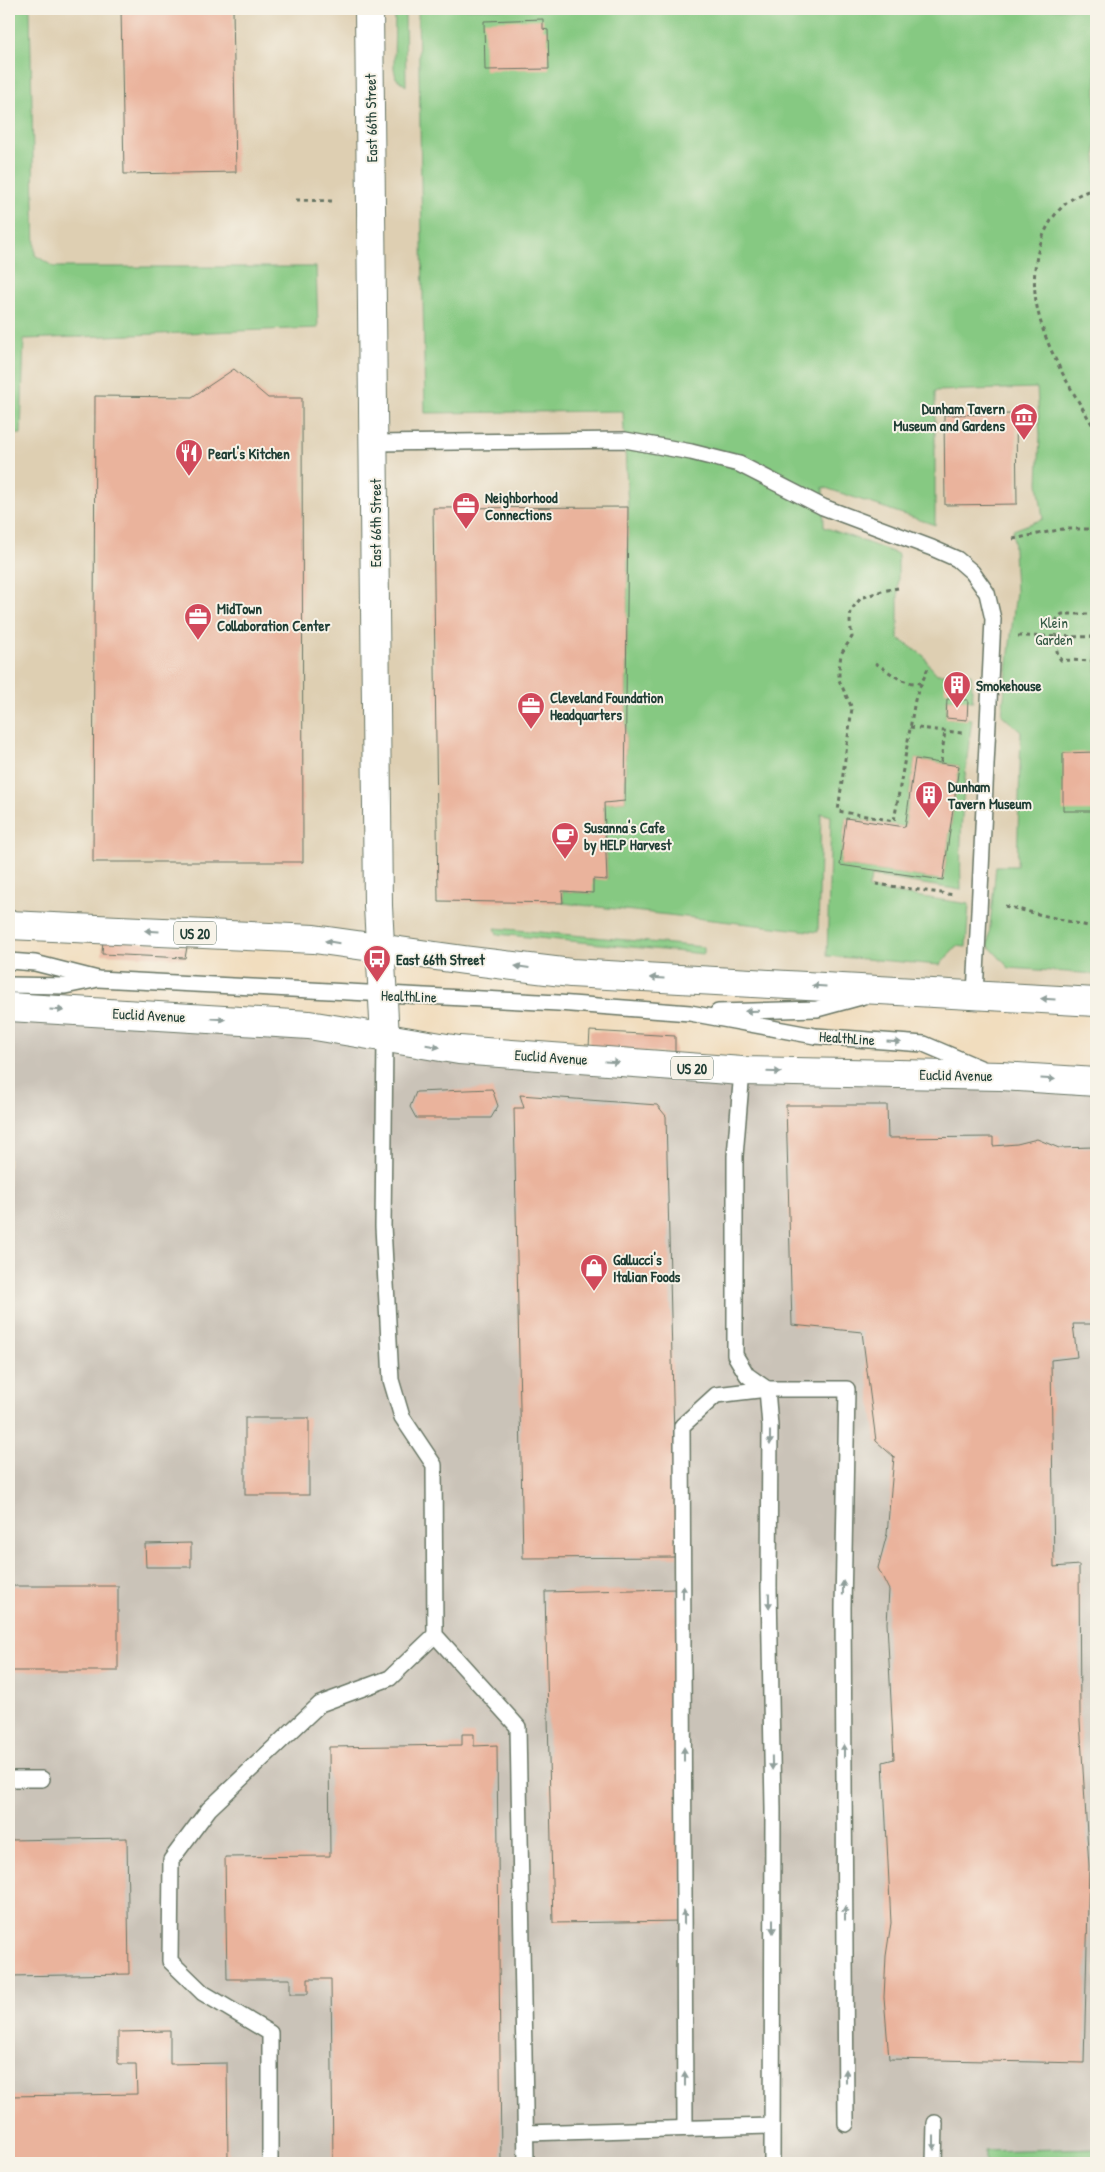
<svg xmlns="http://www.w3.org/2000/svg" width="1105" height="2172" font-family="'Patrick Hand',sans-serif">
  <style>
    .built { fill: #decfb2 }
    .industrial { fill: #cac3b8 }
    .green { fill: #86c982; stroke: #52835b; fill-rule: evenodd }
    .building { fill: #eab39c }
    .lines { fill: none; stroke-linecap: round; stroke-linejoin: round }
    .service-casing { stroke: #687564; stroke-width: 18 }
    .minor-casing { stroke: #687564; stroke-width: 30 }
    .primary-casing { stroke: #687564; stroke-width: 30 }
    .path { stroke: #687564; stroke-width: 3; stroke-dasharray: 4 4; stroke-linecap: butt }
    .service { stroke: #fff; stroke-width: 15 }
    .minor { stroke: #fff; stroke-width: 28 }
    .primary { stroke: #fff; stroke-width: 28 }
    .oneway { fill: #8f9e9a }
    .labels { text-anchor: middle; dominant-baseline: central; stroke-width: 4; stroke-linejoin: round; paint-order: stroke }
    .shield { fill: #f7f3e8; stroke: #60746a; stroke-width: 1 }
    .shield-label { font-size: 14px; font-weight: bold; fill: #1f3d34 }
    .street-label { font-size: 15px; fill: #1f3d34; stroke: #f7f3e8 }
    .poi-label { font-size: 15px; font-weight: bold; fill: #1f3d34; stroke: #f7f3e8; text-anchor: start }
    .park-label { font-size: 15px; fill: #345944; stroke: #f7f3e8 }
  </style>
  <rect width="100%" height="100%" fill="#f7f3e8"/>
  <filter id="ink" filterUnits="userSpaceOnUse"><feTurbulence type="fractalNoise" baseFrequency=".02" numOctaves="2"/><feDisplacementMap in="SourceGraphic" scale="10" xChannelSelector="R" yChannelSelector="G"/><feConvolveMatrix kernelMatrix="1 2 1 2 8 2 1 2 1" color-interpolation-filters="sRGB"/></filter>
  <filter id="wash" filterUnits="userSpaceOnUse"><feTurbulence type="fractalNoise" baseFrequency=".0096" numOctaves="4" result="noise"/><feDisplacementMap in="SourceGraphic" scale="20" xChannelSelector="R" yChannelSelector="G"/><feGaussianBlur stdDeviation="1.12" result="paint"/><feColorMatrix in="noise" values="0 0 0 0 0 0 0 0 0 0 0 0 0 0 0 0 0 1.4 0 .05"/><feComposite in="paint" operator="in"/></filter>
  <g filter="url(#wash)">
    <rect width="100%" height="100%" fill="#f1ddbe"/>
    <path class="built" d="M9,9h1087v993l-1087,-77z"/>
    <path class="industrial" d="M9,1007l376,31 711,44v1081h-1087z"/>
    <g class="green">
      <path d="M9,9h21l5,246 19,12h262l2,61 -294,11 -3,95h-12z"/>
      <path d="M395,9h10l1,77 -10,-8 -2,-10z"/>
      <path d="M418,9h678v965l-87,-6 -21,-23 8,-79h21l4,-134 -19,-17 14,-124 -3,-61 30,-11 -5,-36 2,-48 -3,-47 -102,3v134l-112,-38 1,40 74,27v84l26,18 5,9 8,9h34l2,27 -26,-2 -1,19 26,1c-8,57 -13,113 -11,171l-89,-14 -4,13 101,15 -3,43 -10,-1 -16,19 -113,-9 4,-140 -10,-3 -3,119 -255,-29 -1,-12 30,2 1,-14h14l-3,-76 21,-2 3,-294 -5,-96 -198,2zM915,759l44,7 -16,114 -103,-15 6,-47 59,9z"/>
      <path d="M495,928l209,19v7l-207,-20z"/>
      <path d="M1096,2148v15h-111v-12z"/>
    </g>
    <g id="blocks">
      <g class="building">
        <path d="M121,9h112l3,163 -112,2z"/>
        <path d="M543,19v10l5,1 1,39 -64,1 -1,-49z"/>
        <path d="M234,369l34,29h34l1,464h-210l2,-466 97,1z"/>
        <path d="M1016,414l1,90 -72,1 -1,-90z"/>
        <path d="M628,507l-3,294 -21,2 3,77 -14,-1v14l-31,-2 1,12 -125,-2 -5,-393z"/>
        <rect x="945" y="683" width="8" height="8"/>
        <path d="M947,699l21,1 -1,20 -21,-2z"/>
        <path d="M1096,752v59h-33v-58z"/>
        <path d="M915,759l44,7 -16,114 -103,-15 6,-47 59,9z"/>
        <path d="M103,939l84,8 -2,11 -83,-4z"/>
        <path d="M590,1031l85,5v18l-86,-7z"/>
        <path d="M492,1089l6,17 -7,12h-75l-6,-11 6,-15z"/>
        <path d="M520,1095l137,10 9,11 11,441 -154,1 -9,-450h10z"/>
        <path d="M786,1105h101l1,33 105,-1v9l24,-2 20,-5 22,9 34,-1 3,10v167h-23l4,33 -26,3 3,207 25,-2 1,156 9,145 -5,197 -195,-4 -5,-62 2,-41 5,-33 -8,-161 11,-3 -7,-136 2,-33 -11,-22 9,-34 7,-77 -18,-16 -14,-109 -70,-7z"/>
        <rect x="245" y="1418" width="64" height="77"/>
        <path d="M191,1543v24h-45l-1,-23z"/>
        <rect x="9" y="1586" width="109" height="85"/>
        <path d="M676,1589l6,332 -129,2 -8,-331z"/>
        <path d="M462,1734h12v12l23,-1 4,418h-168l-2,-184h-23v15h-18v-15h-63l-2,-122 105,-1 -1,-109 133,-2z"/>
        <path d="M127,1838l2,136 -120,2v-136z"/>
        <path d="M170,2031v33l57,-1 1,100h-219v-67l128,-2 -1,-30h-18v-32z"/>
      </g>
    </g>
  </g>
  <g filter="url(#ink)">
    <use href="#blocks" fill-opacity="0" stroke="#687564" stroke-width="1"/>
    <g class="lines">
      <defs>
        <g id="service">
          <path d="M375,443l250,-3 66,12 48,12 84,43 109,41 25,11 15,13 15,21 6,26 -18,376"/>
          <path d="M9,961l26,2 63,16 460,24 132,10 125,23 109,8 61,26"/>
          <path d="M9,985l56,1 29,-6"/>
          <path d="M718,1012l99,-3 44,-12"/>
          <path d="M385,1038l-2,188 8,154 11,37 32,48 1,170 83,92 8,436"/>
          <path d="M742,1071l-7,85v199l12,20 20,14"/>
          <path d="M767,1389l3,37 -1,162 4,221 -1,354"/>
          <path d="M9,1779h33"/>
          <path d="M685,2128l-3,-702 34,-31 51,-6h80l-4,219 3,516"/>
          <path d="M526,2133l246,-7"/>
          <path d="M270,2163v-130l-67,-40 -33,-32 1,-101 38,-51 111,-105 70,-26 45,-43"/>
          <path d="M934,2163l1,-40"/>
        </g>
        <path id="minor" d="M369,9l9,897 7,132"/>
        <g id="primary">
          <path d="M9,925l305,14 150,21 107,13 525,29"/>
          <path d="M9,1007l300,18 150,25 283,21 259,5 95,6"/>
        </g>
      </defs>
      <use href="#service" class="service-casing"/>
      <use href="#minor" class="minor-casing"/>
      <use href="#primary" class="primary-casing"/>
      <g class="path">
        <path d="M1096,189c-25,5 -42,22 -52,45 -30,71 17,137 52,197"/>
        <path d="M296,200l36,1"/>
        <path d="M1013,539l50,-10h33"/>
        <path d="M898,588l-16,3 -21,7 -10,12 -1,12 2,15 -11,17 -2,16v10l13,28 -14,103 56,10 21,-121c4,-13 10,-23 14,-35"/>
        <path d="M1096,614h-34l-5,5c0,13 -4,30 4,41l35,1"/>
        <path d="M1018,636l78,1"/>
        <path d="M875,663c15,8 26,22 45,20"/>
        <path d="M910,727l52,6"/>
        <path d="M941,762l4,-31"/>
        <path d="M876,884l79,11"/>
        <path d="M1005,906l91,22"/>
      </g>
      <use href="#service" class="service"/>
      <use href="#minor" class="minor"/>
      <use href="#primary" class="primary"/>
    </g>
    <defs><path id="oneway-solid" d="M-6-.8H1V-3.2L6.5 0L1 3.2V.8H-6Z" transform="scale(1.25)"/></defs>
    <g class="oneway">
      <use href="#oneway-solid" transform="translate(152 931) rotate(-177)"/>
      <use href="#oneway-solid" transform="translate(332 942) rotate(-171)"/>
      <use href="#oneway-solid" transform="translate(522 967) rotate(-173)"/>
      <use href="#oneway-solid" transform="translate(657 978) rotate(-177)"/>
      <use href="#oneway-solid" transform="translate(819 986) rotate(-177)"/>
      <use href="#oneway-solid" transform="translate(1048 999) rotate(-177)"/>
      <use href="#oneway-solid" transform="translate(57 1010) rotate(3)"/>
      <use href="#oneway-solid" transform="translate(752 1011) rotate(178)"/>
      <use href="#oneway-solid" transform="translate(218 1019) rotate(3)"/>
      <use href="#oneway-solid" transform="translate(894 1042) rotate(4)"/>
      <use href="#oneway-solid" transform="translate(433 1046) rotate(10)"/>
      <use href="#oneway-solid" transform="translate(612 1062) rotate(4)"/>
      <use href="#oneway-solid" transform="translate(774 1072) rotate(1)"/>
      <use href="#oneway-solid" transform="translate(1048 1079) rotate(3)"/>
      <use href="#oneway-solid" transform="translate(770 1438) rotate(90)"/>
      <use href="#oneway-solid" transform="translate(843 1588) rotate(-89)"/>
      <use href="#oneway-solid" transform="translate(683 1592) rotate(-90)"/>
      <use href="#oneway-solid" transform="translate(769 1601) rotate(89)"/>
      <use href="#oneway-solid" transform="translate(844 1751) rotate(-90)"/>
      <use href="#oneway-solid" transform="translate(684 1754) rotate(-90)"/>
      <use href="#oneway-solid" transform="translate(772 1763) rotate(89)"/>
      <use href="#oneway-solid" transform="translate(845 1913) rotate(-90)"/>
      <use href="#oneway-solid" transform="translate(684 1917) rotate(-90)"/>
      <use href="#oneway-solid" transform="translate(773 1926) rotate(90)"/>
      <use href="#oneway-solid" transform="translate(846 2076) rotate(-90)"/>
      <use href="#oneway-solid" transform="translate(685 2079) rotate(-90)"/>
      <use href="#oneway-solid" transform="translate(934 2143) rotate(90)"/>
    </g>
  </g>
  <defs>
    <symbol id="museum-pin" viewBox="-11 -11 22 30"><path d="M0 17L-7.5 6A9.5 9.5 0 1 1 7.5 6Z" fill="#d1495b" stroke="#f7f3e8"/><path d="M0-6L6-3V-2H-6V-3ZM-5-1h2V3h-2ZM-1-1h2V3h-2ZM3-1h2V3H3ZM-6 4H6V6H-6Z" fill="#fff"/></symbol>
    <symbol id="restaurant-pin" viewBox="-11 -11 22 30"><path d="M0 17L-7.5 6A9.5 9.5 0 1 1 7.5 6Z" fill="#d1495b" stroke="#f7f3e8"/><path d="M-5-6h1v4h1v-4h1v4h1v-4h1v5L-1.5 .5V6h-2V.5L-5-1ZM5-6V6H3V1.5H1.5Q1.5-4 5-6Z" fill="#fff"/></symbol>
    <symbol id="office-pin" viewBox="-11 -11 22 30"><path d="M0 17L-7.5 6A9.5 9.5 0 1 1 7.5 6Z" fill="#d1495b" stroke="#f7f3e8"/><path d="M-6-3h4V-5.5h4V-3h4V5H-6ZM-1-4.5V-3h2v-1.5ZM-6 0V1H6V0Z" fill="#fff"/></symbol>
    <symbol id="building-pin" viewBox="-11 -11 22 30"><path d="M0 17L-7.5 6A9.5 9.5 0 1 1 7.5 6Z" fill="#d1495b" stroke="#f7f3e8"/><path d="M-4-6H4V6H1V3H-1V6H-4ZM-2.5-4.3h1.7v1.8h-1.7ZM.8-4.3h1.7v1.8H.8ZM-2.5-1h1.7V.8h-1.7ZM.8-1h1.7V.8H.8Z" fill="#fff"/></symbol>
    <symbol id="cafe-pin" viewBox="-11 -11 22 30"><path d="M0 17L-7.5 6A9.5 9.5 0 1 1 7.5 6Z" fill="#d1495b" stroke="#f7f3e8"/><path d="M-5.5-4.5H6V0H3Q3 3.5 0 3.5H-2.5Q-5.5 3.5-5.5 0ZM3-3.2v2h1.7v-2ZM-6 4.5H4V6H-6Z" fill="#fff"/></symbol>
    <symbol id="bus-pin" viewBox="-11 -11 22 30"><path d="M0 17L-7.5 6A9.5 9.5 0 1 1 7.5 6Z" fill="#d1495b" stroke="#f7f3e8"/><path d="M-5-6H5V4H4V6H2V4H-2V6H-4V4H-5ZM-3.5-4V0h7V-4ZM-3.5 1.2v1.5H-2V1.2ZM2 1.2v1.5H3.5V1.2Z" fill="#fff"/></symbol>
    <symbol id="shop-pin" viewBox="-11 -11 22 30"><path d="M0 17L-7.5 6A9.5 9.5 0 1 1 7.5 6Z" fill="#d1495b" stroke="#f7f3e8"/><path d="M-5-2.5h2.3a2.7 3.5 0 0 1 5.4 0H5L5.5 6h-11ZM-1.5-2.5h3a1.5 2.3 0 0 0-3 0Z" fill="#fff"/></symbol>
  </defs>
  <g fill-rule="evenodd">
    <use href="#museum-pin" x="1008" y="401" width="32" height="43"/>
    <use href="#restaurant-pin" x="173" y="437" width="32" height="43"/>
    <use href="#office-pin" x="450" y="490" width="32" height="43"/>
    <use href="#office-pin" x="182" y="601" width="32" height="43"/>
    <use href="#building-pin" x="941" y="669" width="32" height="43"/>
    <use href="#office-pin" x="515" y="690" width="32" height="43"/>
    <use href="#building-pin" x="913" y="779" width="32" height="43"/>
    <use href="#cafe-pin" x="549" y="820" width="32" height="43"/>
    <use href="#bus-pin" x="361" y="943" width="32" height="43"/>
    <use href="#shop-pin" x="578" y="1252" width="32" height="43"/>
  </g>
  <g class="labels">
    <g class="shield">
      <rect x="174" y="921.5" width="42" height="23" rx="4"/>
      <rect x="671" y="1056.5" width="42" height="23" rx="4"/>
    </g>
    <g class="shield-label">
      <text x="195" y="933">US 20</text>
      <text x="692" y="1068">US 20</text>
    </g>
    <g class="street-label">
      <text transform="translate(371 118) rotate(-91)">East 66th Street</text>
      <text transform="translate(375 523) rotate(-90)">East 66th Street</text>
      <text transform="translate(409 996) rotate(2)">HealthLine</text>
      <text transform="translate(149 1015) rotate(3)">Euclid Avenue</text>
      <text transform="translate(847 1038) rotate(4)">HealthLine</text>
      <text transform="translate(551 1057) rotate(4)">Euclid Avenue</text>
      <text transform="translate(956 1075) rotate(1)">Euclid Avenue</text>
    </g>
    <g class="poi-label">
      <text x="1005" y="408" text-anchor="end">Dunham Tavern<tspan x="1005" dy="17">Museum and Gardens</tspan></text>
      <text x="208" y="453">Pearl's Kitchen</text>
      <text x="485" y="497">Neighborhood<tspan x="485" dy="17">Connections</tspan></text>
      <text x="217" y="608">MidTown<tspan x="217" dy="17">Collaboration Center</tspan></text>
      <text x="976" y="685">Smokehouse</text>
      <text x="550" y="697">Cleveland Foundation<tspan x="550" dy="17">Headquarters</tspan></text>
      <text x="948" y="786">Dunham<tspan x="948" dy="17">Tavern Museum</tspan></text>
      <text x="584" y="827">Susanna's Cafe<tspan x="584" dy="17">by HELP Harvest</tspan></text>
      <text x="396" y="959">East 66th Street</text>
      <text x="613" y="1259">Gallucci's<tspan x="613" dy="17">Italian Foods</tspan></text>
    </g>
    <g class="park-label">
      <text x="1054" y="622">Klein<tspan x="1054" dy="17">Garden</tspan></text>
    </g>
  </g>
  <rect width="1105" height="2172" fill="none" stroke="#f7f3e8" stroke-width="30"/>
</svg>
